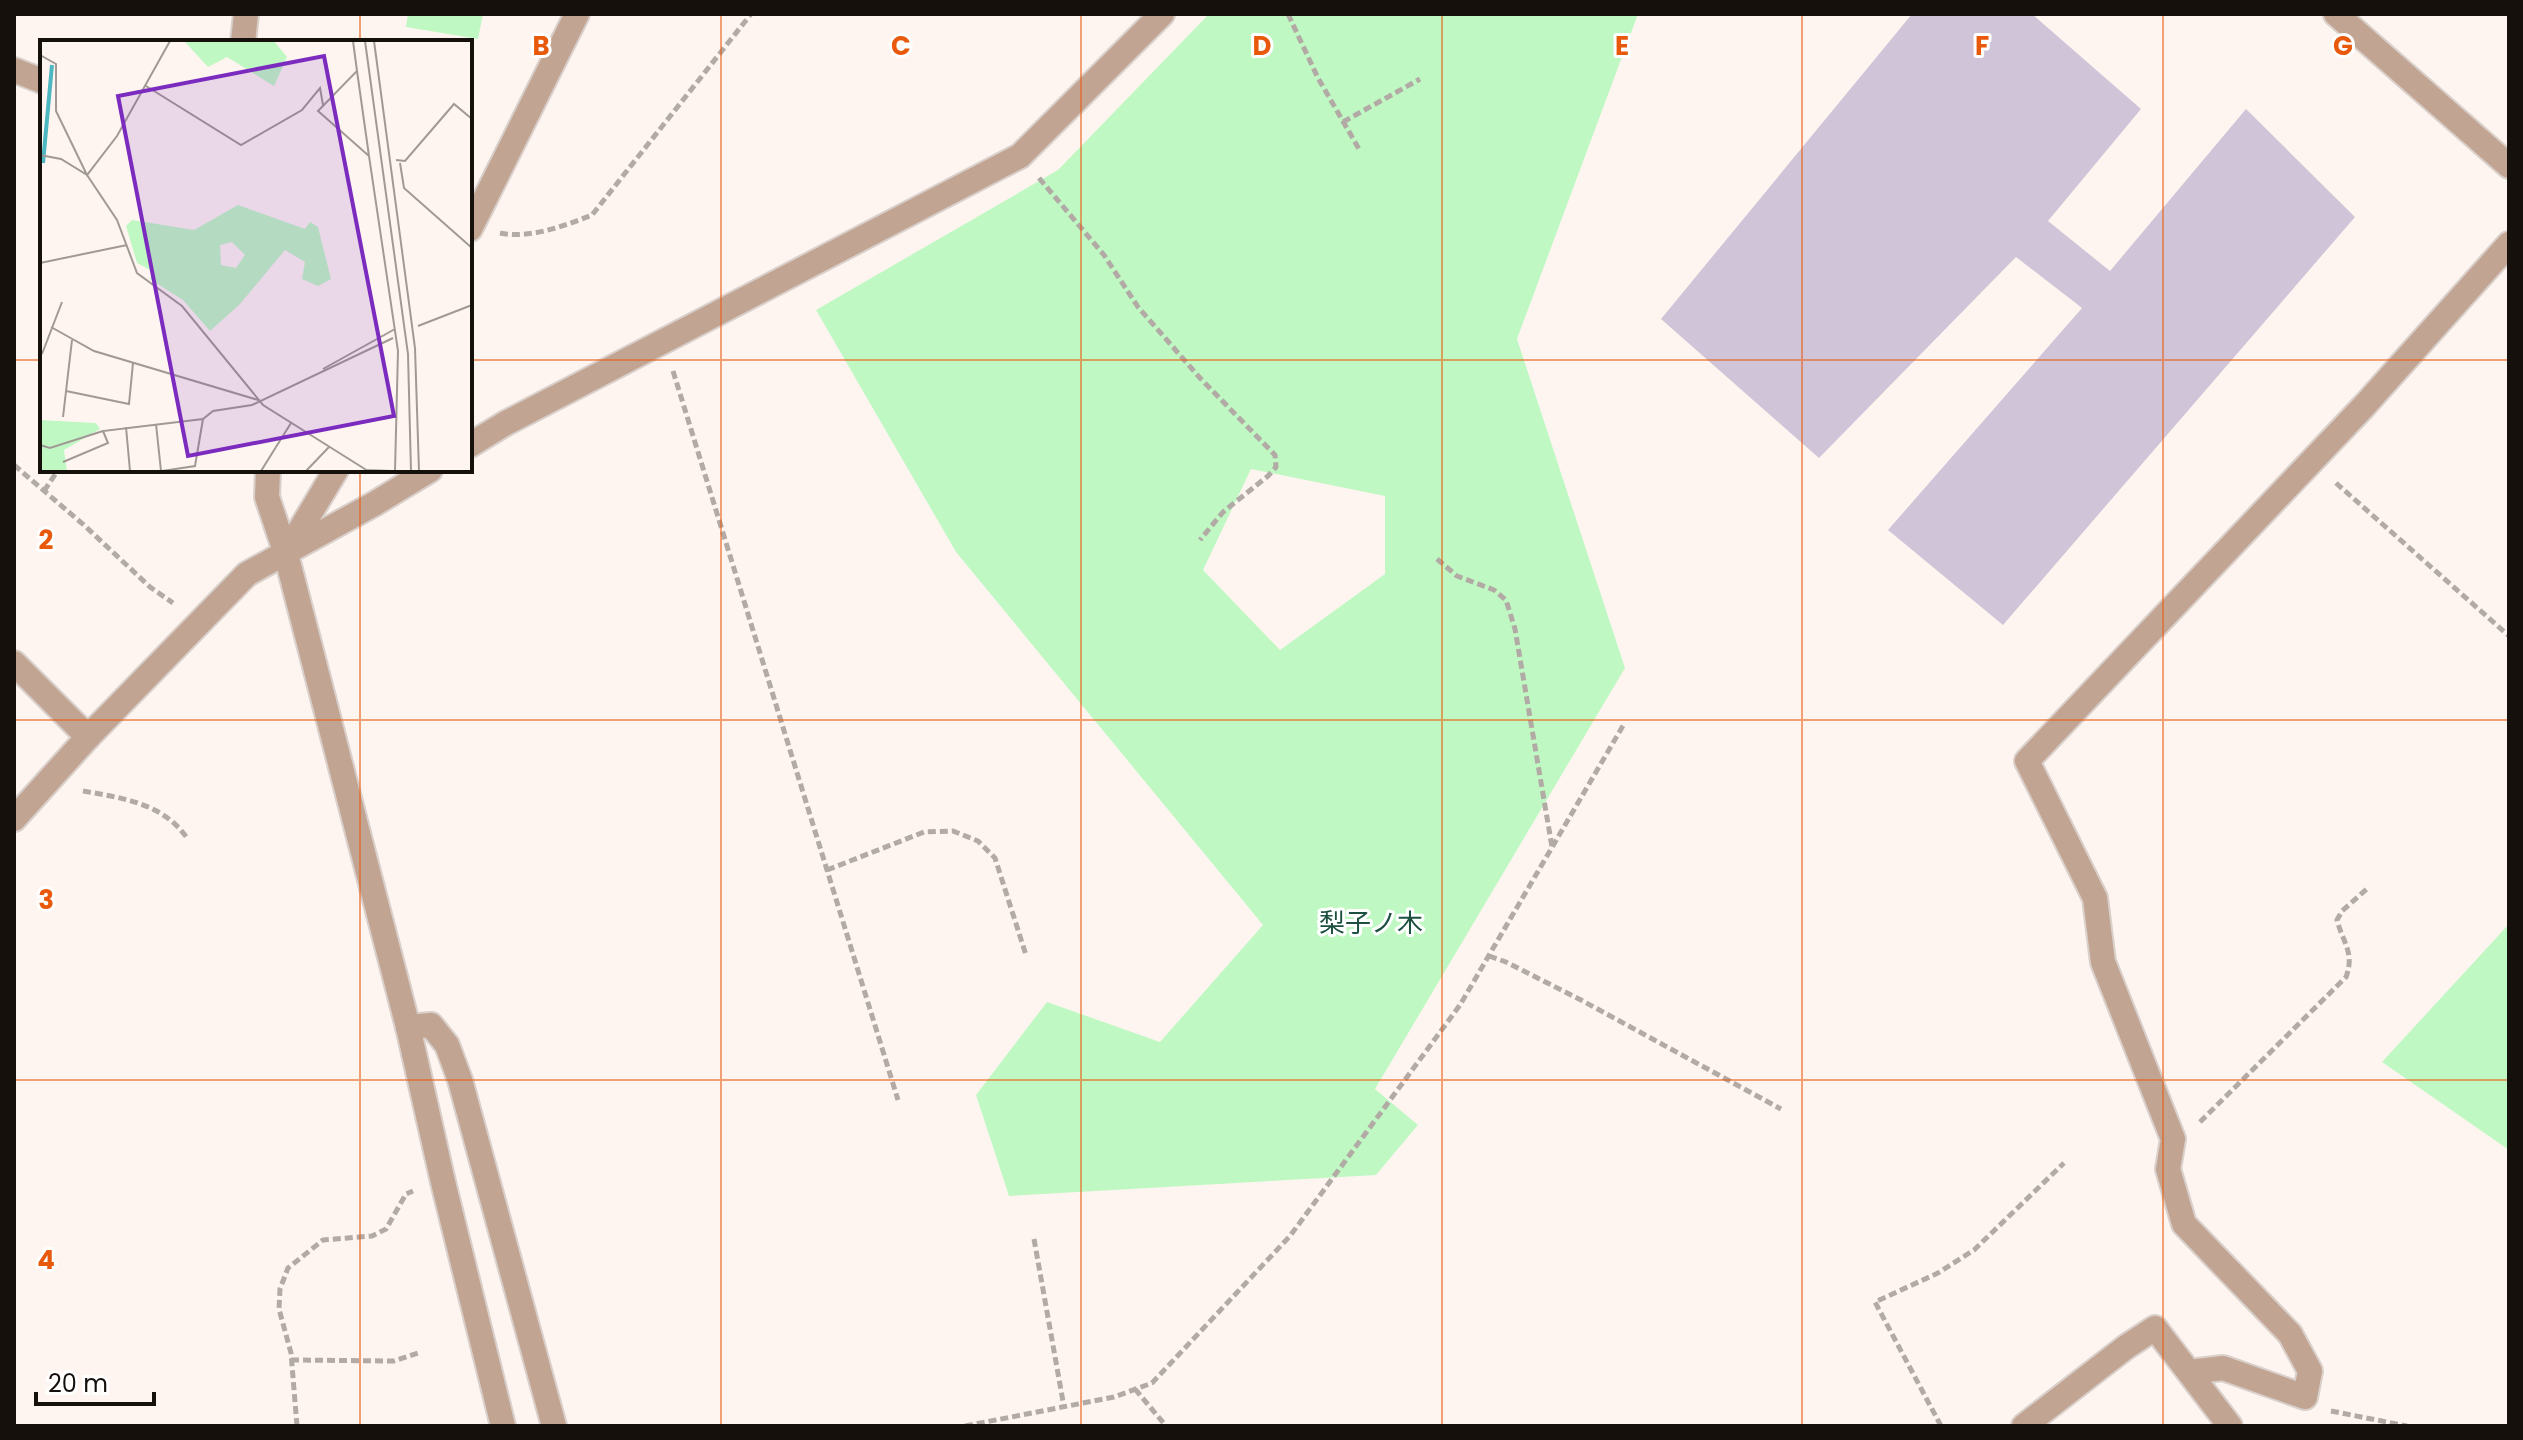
<svg xmlns="http://www.w3.org/2000/svg" width="2523" height="1440" font-family="Poppins,'Noto Sans JP',sans-serif">
  <style>
    .green { fill: #c0f8c4; fill-rule: evenodd }
    .building { fill: #d0c5d8 }
    .lines { fill: none; stroke-linecap: round; stroke-linejoin: round }
    .minor-casing { stroke: #d9d0cc; stroke-width: 28 }
    .path { stroke: #b2aaa5; stroke-width: 5; stroke-dasharray: 8 4; stroke-linecap: butt }
    .minor { stroke: #c2a492; stroke-width: 24 }
    .grid { fill: none; stroke: #e8590c; stroke-width: 2; stroke-opacity: 0.55 }
    .labels { text-anchor: middle; dominant-baseline: central; stroke-width: 6; stroke-linejoin: round; paint-order: stroke }
    .quarter-label { font-size: 26px; fill: #1d5041; stroke: #fff }
    .inset-river { fill: none; stroke: #4db7c1; stroke-width: 4 }
    .inset-road { fill: none; stroke: #a19995; stroke-width: 2 }
    .view { fill: #7b2cbf; fill-opacity: 0.15; stroke: #7b2cbf; stroke-width: 4 }
    .inset-edge { fill: none; stroke: #16100c; stroke-width: 4 }
    .grid-label { font-size: 26px; text-anchor: middle; font-weight: bold; fill: #e8590c; stroke: #fff; stroke-width: 6; stroke-linejoin: round; paint-order: stroke }
  </style>
  <rect width="100%" height="100%" fill="#fef5f0"/>
  <g class="green">
    <path d="M408,14h75l-5,25 -72,-12z"/>
    <path d="M1209,14h429l-121,325 108,329 -250,421 43,36 -42,50 -367,21 -33,-101 71,-93 113,40 103,-117 -307,-373 -140,-242 242,-140zM1251,469l134,27v78l-105,76 -77,-80z"/>
    <path d="M2509,924v226l-127,-88z"/>
  </g>
  <path class="building" d="M1912,14h120l109,95 -93,112 62,50 136,-162 109,108 -352,408 -115,-95 194,-222 -66,-51 -197,201 -158,-139z"/>
  <g class="lines">
    <defs>
      <g id="minor">
        <path d="M2336,14l173,152"/>
        <path d="M243,42l3,-28"/>
        <path d="M14,70l28,11"/>
        <path d="M470,229l107,-215"/>
        <path d="M470,445l36,-22 514,-267 142,-142"/>
        <path d="M268,470l-1,27 19,57 122,473 35,155 60,244"/>
        <path d="M288,550l48,-80"/>
        <path d="M14,663l74,74"/>
        <path d="M14,819l74,-82 159,-163 127,-70 56,-34"/>
        <path d="M408,1027l23,-2 16,20 13,35 94,346"/>
        <path d="M2190,1372l33,-4 82,29 5,-26 -20,-37 -106,-110 -16,-55 5,-30 -70,-177 -8,-64 -68,-137 338,-356 144,-161"/>
        <path d="M2024,1426l102,-79 29,-19 75,98"/>
      </g>
    </defs>
    <use href="#minor" class="minor-casing"/>
    <g class="path">
      <path d="M1288,14l30,64 41,71"/>
      <path d="M1343,122l77,-43"/>
      <path d="M1039,178l65,77 34,52 62,71 75,77 1,12 -8,9 -45,36 -23,28"/>
      <path d="M500,233c30,6 64,-7 92,-18l159,-201"/>
      <path d="M673,371l225,729"/>
      <path d="M14,465l71,61 65,61 23,16"/>
      <path d="M2336,483l173,153"/>
      <path d="M44,491l14,-21"/>
      <path d="M1437,559l20,17 37,14 12,10 9,29 37,218"/>
      <path d="M83,791c39,7 80,12 104,47"/>
      <path d="M827,870l97,-38 29,-1 25,10 17,17 31,97"/>
      <path d="M1489,956l17,6 75,38 200,109"/>
      <path d="M2200,1122l146,-145c9,-24 -3,-34 -9,-57l5,-9 26,-23"/>
      <path d="M1034,1239l30,168"/>
      <path d="M291,1360l103,1 24,-8"/>
      <path d="M1135,1389l31,37"/>
      <path d="M2331,1411l76,15"/>
      <path d="M297,1426l-6,-73 -12,-44 1,-20 8,-21 35,-28 49,-4 14,-7 20,-35 7,-3"/>
      <path d="M965,1426l149,-29 38,-14 138,-147 170,-231 164,-281"/>
      <path d="M1941,1426l-66,-124 63,-29 36,-23 90,-87"/>
    </g>
    <use href="#minor" class="minor"/>
  </g>
  <path class="grid" d="M360,14v28M721,14v1412M1081,14v1412M1442,14v1412M1802,14v1412M2163,14v1412M14,360h28M470,360h2039M360,470v956M14,720h2495M14,1080h2495"/>
  <g class="labels">
    <g class="quarter-label">
      <text x="1371" y="923">梨子ノ木</text>
    </g>
  </g>
  <g transform="translate(40 40)">
    <rect width="432" height="432" fill="#fef5f0"/>
    <path d="M144,1h90l13,16 -13,29 -47,-29 -19,10zM198,165l67,24 5,-7 8,5 13,52 -13,7 -16,-7 3,-17 -20,-12 -45,54 -30,27 -27,-31 -33,-21 2,-8 -15,-8 -11,-37 6,-6 62,10zM192,202l13,13 -9,13 -15,-3 -1,-20zM0,380l56,3 4,6 -36,21 3,21h-27z" fill="#c0f8c4" fill-rule="evenodd"/>
    <path class="inset-river" d="M3,123l9,-98"/>
    <path class="inset-road" d="M313,1l4,30 -39,40 51,45 29,195 -3,120M325,1l43,313 3,117M334,1l41,307 4,123M0,15l16,9v47l31,64 30,-39 53,-95M317,31l12,85M106,46l95,59 61,-35 18,-22 3,17M0,115l21,4 26,16 30,45 20,53 45,33 81,99 105,66M356,120l9,1 49,-57 18,15M360,123l4,25 68,60M0,223l87,-18M378,286l54,-21M11,287l43,24 164,49M2,314l20,-52M283,329l72,-40M26,351l63,13 4,-41M23,377l9,-77M116,384l5,47M86,387l4,44M0,405l10,3 53,-17M23,422l45,-19 -5,-12 100,-12 10,-8 39,-6 141,-67M326,430l26,1M122,431l33,-5 8,-47M221,431l30,-48M266,431l23,-24"/>
    <path class="view" d="M284,16l70,360 -206,40 -70,-360z"/>
    <rect width="432" height="432" class="inset-edge"/>
  </g>
  <g class="grid-label">
    <text x="541" y="55">B</text>
    <text x="901" y="55">C</text>
    <text x="1262" y="55">D</text>
    <text x="1622" y="55">E</text>
    <text x="1982" y="55">F</text>
    <text x="2343" y="55">G</text>
    <text x="46" y="549">2</text>
    <text x="46" y="909">3</text>
    <text x="46" y="1269">4</text>
  </g>
  <rect width="2523" height="1440" fill="none" stroke="#16100c" stroke-width="32"/>
  <path d="M36 1392v12h118v-12" fill="none" stroke="#16100c" stroke-width="4"/>
  <text x="48" y="1392" font-size="24" fill="#16100c" stroke="#ffffff" stroke-width="6" paint-order="stroke">20 m</text>
</svg>
